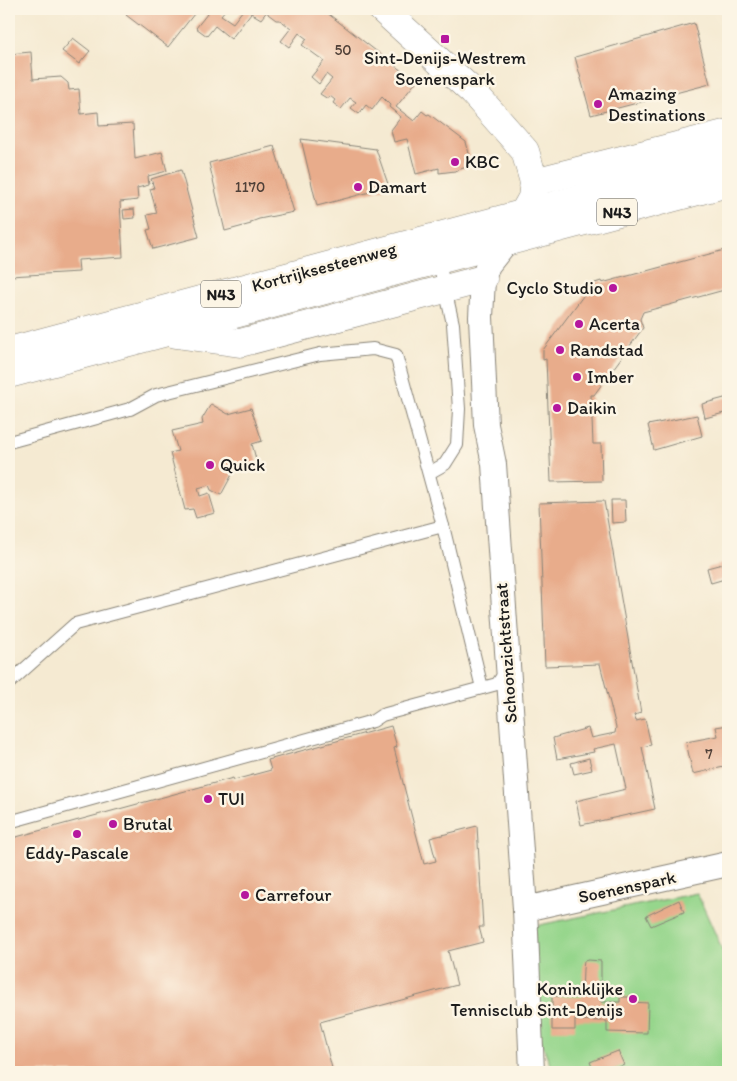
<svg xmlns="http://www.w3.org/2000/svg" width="737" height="1081" font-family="Itim,sans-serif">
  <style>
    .green { fill: #96d68c; stroke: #597954 }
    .building { fill: #e8ac8b }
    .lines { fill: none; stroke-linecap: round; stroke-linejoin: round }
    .service-casing { stroke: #888377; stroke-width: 14 }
    .minor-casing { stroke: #888377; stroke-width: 26 }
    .tertiary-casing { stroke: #888377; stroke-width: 29 }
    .primary-casing { stroke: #888377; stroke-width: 29 }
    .service { stroke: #fff; stroke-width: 12 }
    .minor { stroke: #fff; stroke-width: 24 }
    .tertiary { stroke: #fff; stroke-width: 28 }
    .primary { stroke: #fff; stroke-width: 28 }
    .poi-dot { fill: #b5179e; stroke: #fcf5e5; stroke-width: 2 }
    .labels { text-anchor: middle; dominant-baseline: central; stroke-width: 5; stroke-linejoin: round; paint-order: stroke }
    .number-label { font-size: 15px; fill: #4f4038 }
    .shield { fill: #fcf5e5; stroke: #5f5d58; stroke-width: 1 }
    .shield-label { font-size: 16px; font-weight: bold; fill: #1c1c1c }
    .poi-label { font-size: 18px; fill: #1c1c1c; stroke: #fcf5e5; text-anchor: start }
    .street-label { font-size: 18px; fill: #1c1c1c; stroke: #fcf5e5 }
  </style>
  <rect width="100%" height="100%" fill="#fcf5e5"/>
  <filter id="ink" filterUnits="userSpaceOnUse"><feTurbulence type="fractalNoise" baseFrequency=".02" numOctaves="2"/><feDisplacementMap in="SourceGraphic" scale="10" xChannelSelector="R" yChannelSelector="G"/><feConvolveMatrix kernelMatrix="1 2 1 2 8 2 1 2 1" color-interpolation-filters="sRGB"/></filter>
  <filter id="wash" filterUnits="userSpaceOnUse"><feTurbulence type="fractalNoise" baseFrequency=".0096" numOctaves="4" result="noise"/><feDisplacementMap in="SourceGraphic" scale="20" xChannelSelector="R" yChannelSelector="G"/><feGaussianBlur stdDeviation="1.12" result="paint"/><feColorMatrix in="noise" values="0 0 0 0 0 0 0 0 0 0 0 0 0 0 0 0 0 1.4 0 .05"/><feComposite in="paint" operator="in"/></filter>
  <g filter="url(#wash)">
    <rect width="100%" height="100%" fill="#f5ead2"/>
    <path class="green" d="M697,893l31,69v110h-175l-14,-37 -5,-109z"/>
    <g id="blocks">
      <g class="building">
        <path d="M130,9h68l-30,38 -42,-32z"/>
        <path d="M211,9h15l-5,6 12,8 10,-13 -2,-1h81l94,73 -20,25 18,14 8,-10 5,4 2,-1 37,28 6,23 -17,6 -16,2v-5l-23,6 -9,-35 -13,3 -3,-12 10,-13 -12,-10 1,-2 -8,-8 -10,13 -6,-5 -7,9 -8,-6 5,-6 -6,-4 -9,11 -8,-6 2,-3 -5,-4 -2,3 -8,-5 12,-15 -6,-5 -7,10 -8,-7 13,-16 -22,-16 5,-6 -8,-6 -10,14 -8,-6 10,-13 -11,-8h-4l-8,-6v-4l-7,9 -10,-6 -20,26 -16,-13 -8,10 -11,-8z"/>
        <path d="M694,23l16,61 -119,31 -16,-58z"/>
        <path d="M73,38l17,13 -11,13 -17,-13z"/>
        <path d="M31,52l2,27 28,-2 7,6 1,7 10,-1 2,25 17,-2 1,14 34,-2 2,35 27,-7 5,19 -19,5 1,9 -12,3 1,12 -18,2 3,55 -45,3 1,12 -69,4 -1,-222z"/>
        <path d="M301,139l75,10 13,38 -72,19z"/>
        <path d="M274,146l20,66 -35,7 -8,3v2l-26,7 -16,-68z"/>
        <path d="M181,170l18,67 -46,12 -6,-19 4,-1 -4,-14 10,-2 -7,-24 4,-1 -3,-9z"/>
        <path d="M134,209l1,9 -11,1 -1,-9z"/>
        <path d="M728,249v40l-85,23 -3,7 3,9 -49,67h-3l2,49h8l1,37 -51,1 -5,-123 -3,1v-10l49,-66 9,-3 1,2z"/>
        <path d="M728,397v15l-23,6 -3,-14z"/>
        <path d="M211,404l17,10 23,-6 11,33 -10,3 5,19 -22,6 -14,26 -10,-5 -2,-5 -11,3 2,8 9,-3 6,20 -19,5 -3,-9 -8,1 -15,-57 8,-2 -6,-20 31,-7 -1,-5z"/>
        <path d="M697,415l5,21 -48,14 -6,-25z"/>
        <path d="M611,500h14l1,22 -14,1z"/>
        <path d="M604,501l37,212 -7,2 2,6 9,-2 6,26 -9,2 13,62 -74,16 -5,-24 50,-12 -10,-45 -23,5 1,3 -37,7 -4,-21 35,-10 3,10 24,-5 1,-6 -16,-63 -55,2 -6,-163z"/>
        <path d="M726,563l2,15 -17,5 -4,-15z"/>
        <path d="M728,725v41l-35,8 -7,-32 32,-6 -2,-9z"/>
        <path d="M391,726l6,21 -3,1 30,116 12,-3 -6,-23 47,-12 6,101h-4l4,15 -35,9 9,34 -137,37 13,50h-324v-233l224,-61 1,2 37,-10 -3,-10z"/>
        <path d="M589,758l3,12 -18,4 -3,-11z"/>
        <path d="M679,900l5,12 -33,14 -5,-10z"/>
        <path d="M588,960l13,1v41h19v-5h12v5l16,1 -1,30 -40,-1v-11h-6l-26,-1v10h-23v-34l30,1 1,-28 1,-8z"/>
        <path d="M618,1051l6,14 -10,4 1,3h-21l-4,-10z"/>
      </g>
    </g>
  </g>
  <g filter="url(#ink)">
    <use href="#blocks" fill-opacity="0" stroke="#888377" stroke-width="1"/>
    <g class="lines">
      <defs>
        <g id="service">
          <path d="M9,442l121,-33 26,-14 164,-41 53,-5 23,6 47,171"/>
          <path d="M429,473l16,-9 12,-19 2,-36 -6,-85 -15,-66"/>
          <path d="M9,683l66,-59 368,-98 39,162"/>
          <path d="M9,822l364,-101 9,-6 115,-31 10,-14"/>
        </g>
        <g id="minor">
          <path d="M507,241l-19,24 -5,14 -2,38 5,108 8,39 31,445 7,163"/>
          <path d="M525,909l203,-45"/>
        </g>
        <path id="tertiary" d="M382,9l91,83 52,59 9,31"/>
        <g id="primary">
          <path d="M517,225l15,-27 2,-16 194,-49"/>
          <path d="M176,334l64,9 243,-64"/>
          <path d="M9,351l719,-192"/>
          <path d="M9,374l719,-191"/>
        </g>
      </defs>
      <use href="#service" class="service-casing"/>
      <use href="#minor" class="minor-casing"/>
      <use href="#tertiary" class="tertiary-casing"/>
      <use href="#primary" class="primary-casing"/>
      <use href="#service" class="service"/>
      <use href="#minor" class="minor"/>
      <use href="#tertiary" class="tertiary"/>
      <use href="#primary" class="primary"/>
    </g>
  </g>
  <g class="poi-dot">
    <rect x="440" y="34" width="10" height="10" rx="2.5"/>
    <circle cx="598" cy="104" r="5"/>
    <circle cx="455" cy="162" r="5"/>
    <circle cx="358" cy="187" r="5"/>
    <circle cx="613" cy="288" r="5"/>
    <circle cx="579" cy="324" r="5"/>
    <circle cx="560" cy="350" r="5"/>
    <circle cx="577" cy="377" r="5"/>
    <circle cx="557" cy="408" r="5"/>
    <circle cx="210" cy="465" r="5"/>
    <circle cx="208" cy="799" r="5"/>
    <circle cx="113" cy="824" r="5"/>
    <circle cx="77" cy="834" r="5"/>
    <circle cx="245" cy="895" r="5"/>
    <circle cx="633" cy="999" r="5"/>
  </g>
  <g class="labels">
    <g class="number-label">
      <text x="343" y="50">50</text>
      <text x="250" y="187">1170</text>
      <text x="709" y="754">7</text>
    </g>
    <g class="shield">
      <rect x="597" y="198.5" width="40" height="27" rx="4"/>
      <rect x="201" y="280.5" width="40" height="27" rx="4"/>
    </g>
    <g class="shield-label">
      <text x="617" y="212">N43</text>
      <text x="221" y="294">N43</text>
    </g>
    <g class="poi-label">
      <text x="445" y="58" text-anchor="middle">Sint-Denijs-Westrem<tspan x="445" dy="21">Soenenspark</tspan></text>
      <text x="608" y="94">Amazing<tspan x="608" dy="21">Destinations</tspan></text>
      <text x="465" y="162">KBC</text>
      <text x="368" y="187">Damart</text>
      <text x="603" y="288" text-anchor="end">Cyclo Studio</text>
      <text x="589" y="324">Acerta</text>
      <text x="570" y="350">Randstad</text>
      <text x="587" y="377">Imber</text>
      <text x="567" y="408">Daikin</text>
      <text x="220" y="465">Quick</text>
      <text x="218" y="799">TUI</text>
      <text x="123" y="824">Brutal</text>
      <text x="77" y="853" text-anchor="middle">Eddy-Pascale</text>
      <text x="255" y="895">Carrefour</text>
      <text x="623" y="989" text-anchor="end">Koninklijke<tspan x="623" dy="21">Tennisclub Sint-Denijs</tspan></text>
    </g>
    <g class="street-label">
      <text transform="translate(324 267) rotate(-15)">Kortrijksesteenweg</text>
      <text transform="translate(506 653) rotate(-94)">Schoonzichtstraat</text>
      <text transform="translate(627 887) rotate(-12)">Soenenspark</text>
    </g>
  </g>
  <rect width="737" height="1081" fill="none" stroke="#fcf5e5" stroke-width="30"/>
</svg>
